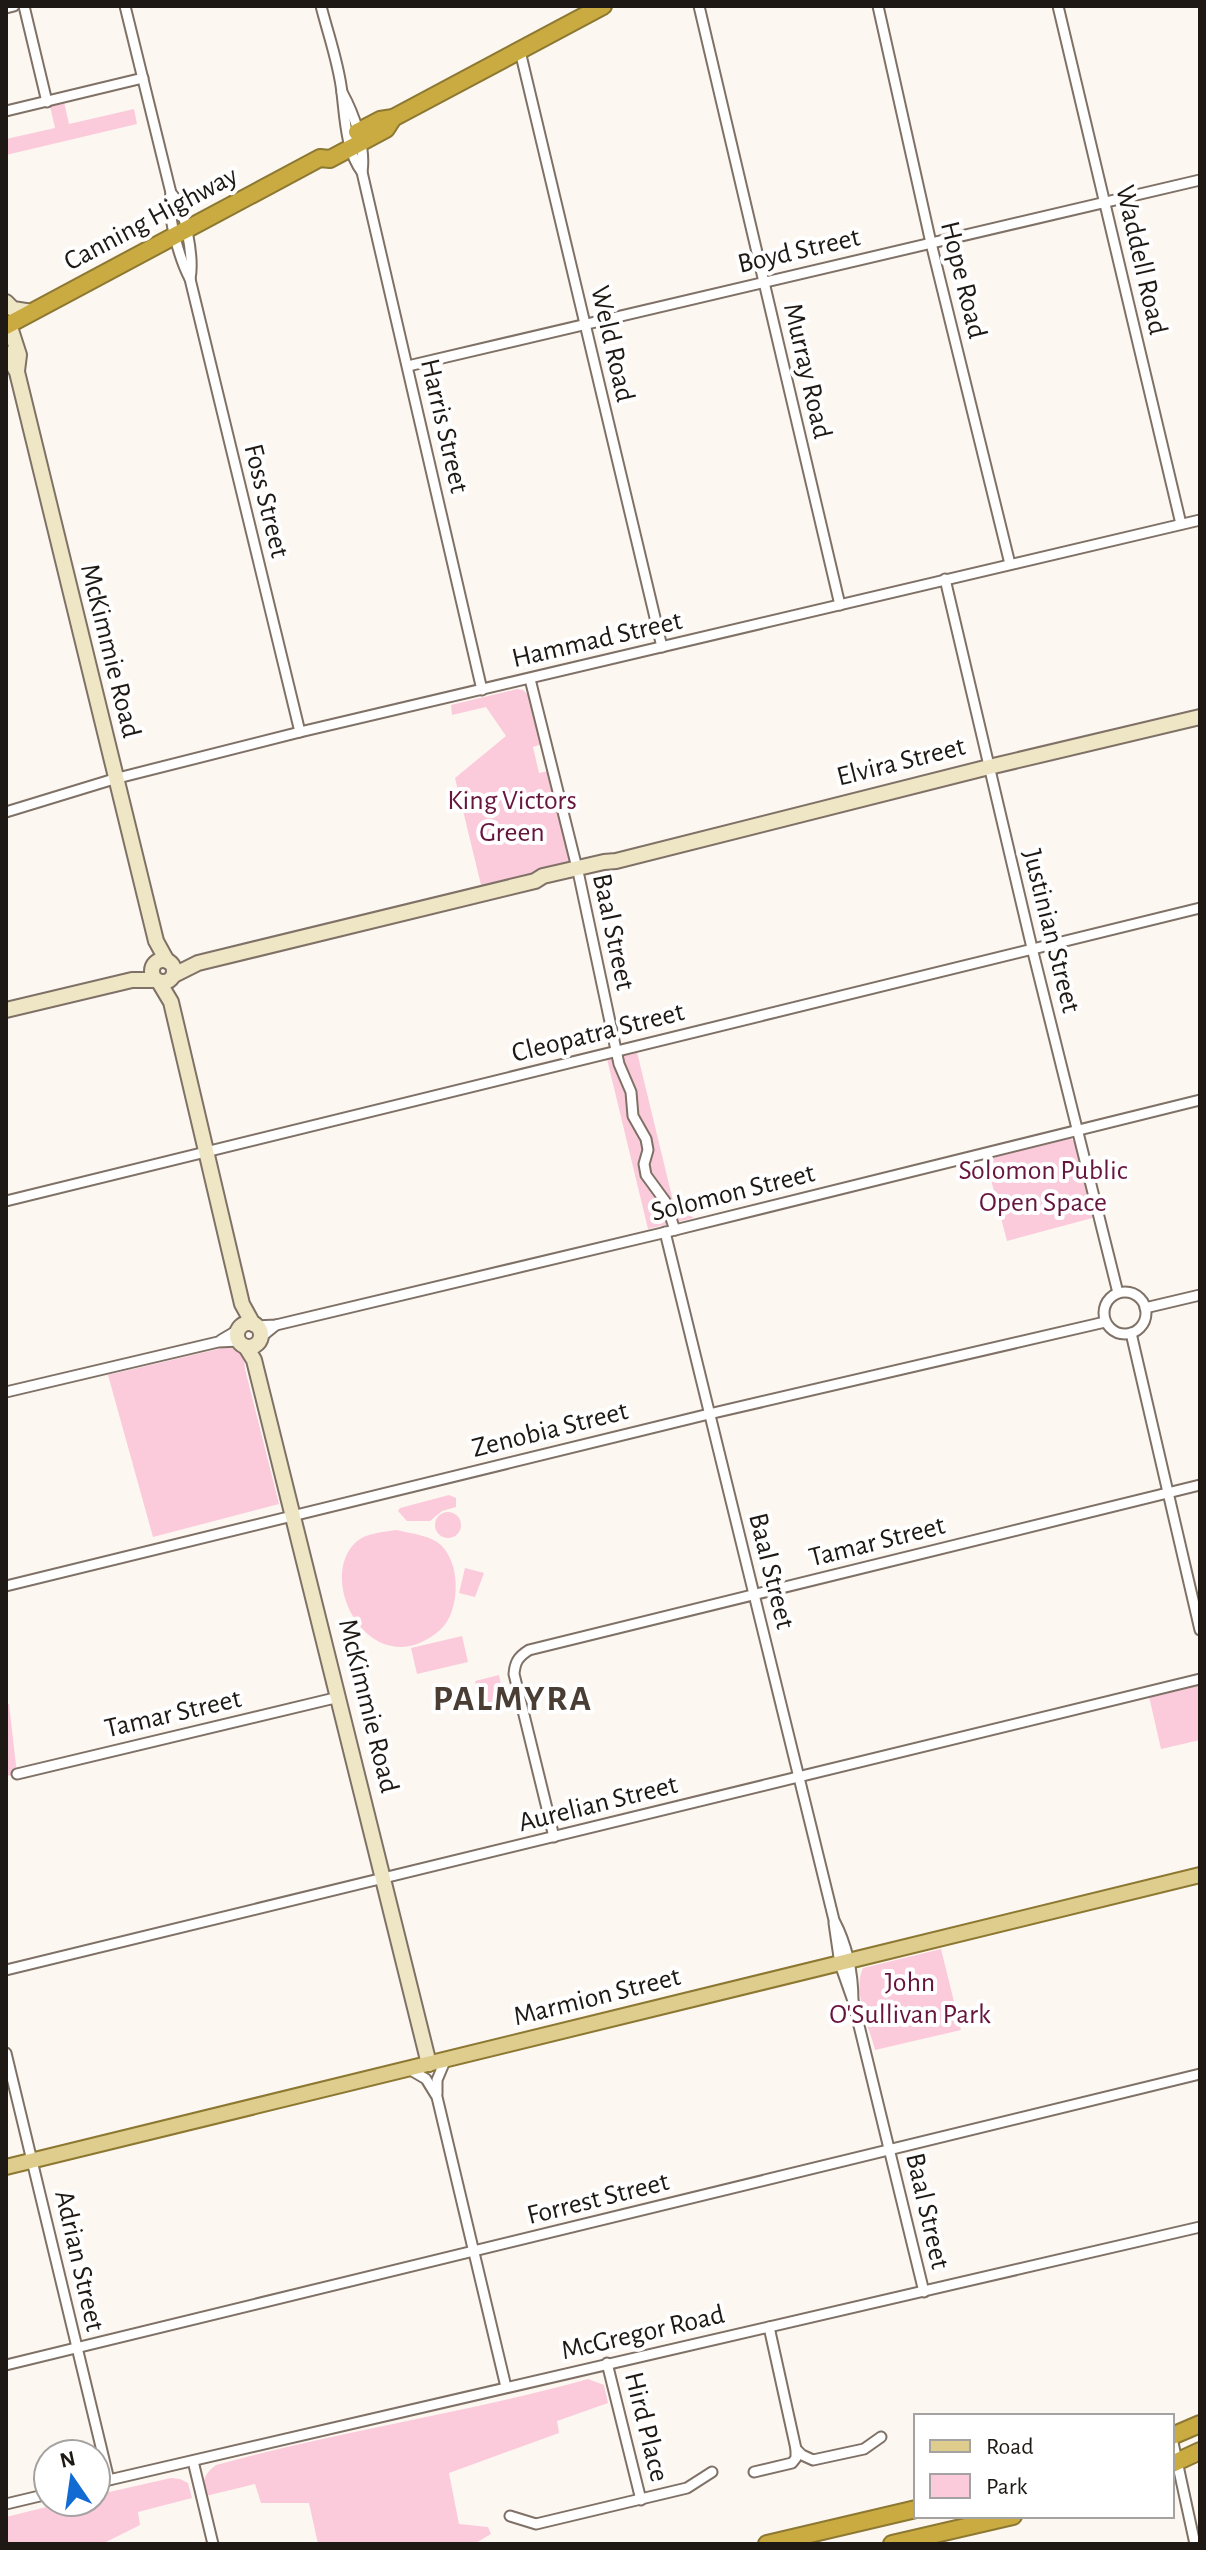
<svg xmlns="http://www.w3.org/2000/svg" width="1206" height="2550" font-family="'Alegreya Sans',sans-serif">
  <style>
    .green { fill: #fbcbdc }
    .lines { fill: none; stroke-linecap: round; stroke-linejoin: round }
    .street-casing { stroke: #7f7166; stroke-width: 13 }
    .secondary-casing { stroke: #7f7166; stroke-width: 18 }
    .primary-casing { stroke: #8d7832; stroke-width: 18 }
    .highway-casing { stroke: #8d7832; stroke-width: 20 }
    .street { stroke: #fff; stroke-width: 9 }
    .secondary { stroke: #efe6c6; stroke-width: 14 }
    .primary { stroke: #dfcd8e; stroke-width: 14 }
    .highway { stroke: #c9ab42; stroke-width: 16 }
    .labels { text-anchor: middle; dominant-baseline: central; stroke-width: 8; stroke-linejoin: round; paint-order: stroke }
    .street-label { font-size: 28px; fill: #1e1914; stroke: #fff }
    .park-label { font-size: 28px; fill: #66153d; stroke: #fff }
    .district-label { font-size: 36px; font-weight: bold; letter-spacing: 2px; fill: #4a3e34; stroke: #fff }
  </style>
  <rect width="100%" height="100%" fill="#fdf7f2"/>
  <g class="green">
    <path d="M64,102l5,22 65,-15 3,15 -131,31v-16l49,-11 -5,-22z"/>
    <path d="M517,689l6,1 8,8 11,46 -9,3 6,26 10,-2 20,90 -3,5 -84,23 -27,-111 51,-42 -20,-29 -34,8 -1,-10z"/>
    <path d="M637,1052l37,153 20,13 -46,11 -41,-170z"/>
    <path d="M1061,1138h9l7,6 19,73 -89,24 -22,-84z"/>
    <path d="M231,1346l2,3 8,2 3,4 1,14 34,135 -126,33 -45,-162z"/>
    <path d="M449,1495l7,3v9l-14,4 -12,10h-23l-9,-10 2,-3z"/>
    <circle cx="448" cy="1525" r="13"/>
    <path d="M396,1530c13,3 30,5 41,12 25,17 24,70 3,88 -67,58 -126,-49 -84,-88 10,-9 27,-10 40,-12z"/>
    <path d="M465,1568l19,5 -9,24 -16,-4z"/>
    <path d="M462,1636l6,26 -51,12 -6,-26z"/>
    <path d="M499,1675l4,20 -8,2 1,5 -15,4 -6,-25z"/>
    <path d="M1200,1679v61l-39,9 -13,-57z"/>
    <path d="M9,1704l8,70 -11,2v-71z"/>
    <path d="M941,1949l20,81 -86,20c-6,-24 -23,-59 -12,-82z"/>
    <path d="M588,2379l16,6 4,18 -51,18 2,12 -110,40 10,51 29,3 3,7 -17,10h-156l-9,-41h-48l-6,-19 -49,12c-4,-15 -3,-21 10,-31 123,-34 250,-52 372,-86z"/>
    <path d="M171,2478l9,1 8,4 4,15 -54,14 2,13 -38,19h-96v-27l61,-15h29v-7z"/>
  </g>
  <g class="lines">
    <defs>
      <g id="street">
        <path d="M24,6l23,96"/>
        <path d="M125,6l46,187c-5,21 9,67 19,86l110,453"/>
        <path d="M321,6c7,28 18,58 21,87 3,25 4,58 20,79"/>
        <path d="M699,6l141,599"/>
        <path d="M878,6l53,237 79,321"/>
        <path d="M1058,6l123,518"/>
        <path d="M6,8l8,-2"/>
        <path d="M520,51l142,596"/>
        <path d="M342,92c12,22 24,55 20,80l120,518"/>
        <path d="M6,111l137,-33"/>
        <path d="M171,193c15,15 23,66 19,86"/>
        <path d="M408,366l792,-186"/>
        <path d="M945,579l87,369 86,345"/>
        <path d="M530,679l49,197 40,188 12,28 2,24 13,23 2,11 -4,14 2,11 19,26 10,29"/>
        <path d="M6,812l108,-33 186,-47 900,-212"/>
        <path d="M6,1201l1194,-293"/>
        <path d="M665,1232l169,688c13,25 19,53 19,81"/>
        <circle cx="1125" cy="1313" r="21"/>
        <path d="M1145,1308l55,-13"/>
        <path d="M256,1326l20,-1 399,-95 525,-130"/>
        <path d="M1131,1333l69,297"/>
        <path d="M260,1338l16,-13"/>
        <path d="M221,1340l17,-10"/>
        <path d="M6,1392l212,-50 21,-1"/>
        <path d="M6,1586l703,-172 396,-92"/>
        <path d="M17,1774l322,-77"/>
        <path d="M554,1837l-40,-163c1,-12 4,-17 15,-24l671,-165"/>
        <path d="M834,1923l6,41 13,37 71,291"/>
        <path d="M6,1970l1194,-291"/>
        <path d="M6,2053l103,427"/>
        <path d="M409,2069l17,10 11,18 69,290"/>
        <path d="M437,2094v-14l8,-19"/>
        <path d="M769,2327l27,122 6,6 11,5 51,-11 17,-12"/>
        <path d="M607,2363l34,137"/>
        <path d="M6,2365l1194,-291"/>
        <path d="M1172,2438l23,106"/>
        <path d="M193,2461l20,83"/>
        <path d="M754,2472l38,-9 4,-5v-9"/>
        <path d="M96,2483l1104,-256"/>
        <path d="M6,2504l42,-10"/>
        <path d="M510,2516l26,8 151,-36 25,-16"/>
      </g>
      <g id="secondary">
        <path d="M6,302l7,7 19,3"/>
        <path d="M9,324l10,31 -2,16"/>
        <path d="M6,353l11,19 139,569 11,20"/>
        <circle cx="163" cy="971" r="11"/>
        <path d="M174,975l24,-12 337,-82 8,-5 61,-14 12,-1 373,-94 211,-50"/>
        <path d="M159,982l12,20 71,302 11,20"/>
        <path d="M6,1010l126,-30h24"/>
        <circle cx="249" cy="1335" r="12"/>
        <path d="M246,1347l8,13 175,704"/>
      </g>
      <path id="primary" d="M6,2167l1194,-292"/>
      <g id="highway">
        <path d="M357,132l23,-12 13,-2 210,-112"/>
        <path d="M6,326l314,-168 10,1 56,-30 7,-11"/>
        <path d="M1172,2436l28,-12"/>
        <path d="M1172,2464l28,-13"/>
        <path d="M767,2544l149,-35"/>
        <path d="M892,2544l121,-28"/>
      </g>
    </defs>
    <use href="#street" class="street-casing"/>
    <use href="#secondary" class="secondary-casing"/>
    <use href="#primary" class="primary-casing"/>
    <use href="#highway" class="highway-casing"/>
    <use href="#street" class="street"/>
    <use href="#secondary" class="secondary"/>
    <use href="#primary" class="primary"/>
    <use href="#highway" class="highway"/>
  </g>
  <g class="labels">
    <g class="street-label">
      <text transform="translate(151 219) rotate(-28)">Canning Highway</text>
      <text transform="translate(799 251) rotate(-13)">Boyd Street</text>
      <text transform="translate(1141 260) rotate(77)">Waddell Road</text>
      <text transform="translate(963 280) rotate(76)">Hope Road</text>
      <text transform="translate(612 344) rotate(77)">Weld Road</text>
      <text transform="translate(807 371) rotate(77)">Murray Road</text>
      <text transform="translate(444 426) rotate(77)">Harris Street</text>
      <text transform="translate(266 501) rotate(76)">Foss Street</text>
      <text transform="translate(597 640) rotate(-13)">Hammad Street</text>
      <text transform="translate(110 651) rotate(76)">McKimmie Road</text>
      <text transform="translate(901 762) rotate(-14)">Elvira Street</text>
      <text transform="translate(1051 931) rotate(76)">Justinian Street</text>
      <text transform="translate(613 932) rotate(78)">Baal Street</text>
      <text transform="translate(598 1033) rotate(-14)">Cleopatra Street</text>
      <text transform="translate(733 1193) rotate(-14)">Solomon Street</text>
      <text transform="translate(550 1430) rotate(-14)">Zenobia Street</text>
      <text transform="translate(877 1542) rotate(-14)">Tamar Street</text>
      <text transform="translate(771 1571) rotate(76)">Baal Street</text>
      <text transform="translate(368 1706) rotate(76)">McKimmie Road</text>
      <text transform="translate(173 1714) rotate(-13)">Tamar Street</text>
      <text transform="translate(598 1804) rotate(-14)">Aurelian Street</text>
      <text transform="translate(597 1997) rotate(-14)">Marmion Street</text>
      <text transform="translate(598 2199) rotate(-14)">Forrest Street</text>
      <text transform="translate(927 2211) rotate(77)">Baal Street</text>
      <text transform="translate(79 2261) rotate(77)">Adrian Street</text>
      <text transform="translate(643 2333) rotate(-13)">McGregor Road</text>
      <text transform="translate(646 2427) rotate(76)">Hird Place</text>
    </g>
    <g class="park-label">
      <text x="512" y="801">King Victors<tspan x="512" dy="32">Green</tspan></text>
      <text x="1043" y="1171">Solomon Public<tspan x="1043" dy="32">Open Space</tspan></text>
      <text x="910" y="1983">John<tspan x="910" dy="32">O'Sullivan Park</tspan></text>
    </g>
    <g class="district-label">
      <text x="513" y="1699">PALMYRA</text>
    </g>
  </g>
  <rect width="1206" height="2550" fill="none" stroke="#1e1914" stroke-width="16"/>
  <rect x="914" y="2414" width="260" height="104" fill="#ffffff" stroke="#a5a3a1" stroke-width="2"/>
  <rect x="930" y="2440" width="40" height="12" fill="#dfcd8e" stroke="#a5a3a1" stroke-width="2"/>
  <text x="986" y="2454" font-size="24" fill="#1e1914">Road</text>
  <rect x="930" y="2474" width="40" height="24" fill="#fbcbdc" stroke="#a5a3a1" stroke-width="2"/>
  <text x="986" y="2494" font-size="24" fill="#1e1914">Park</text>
  <g transform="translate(72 2478) rotate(347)"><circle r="38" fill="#ffffff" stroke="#a5a3a1" stroke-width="2"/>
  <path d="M0-6L14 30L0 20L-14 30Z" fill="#126ad3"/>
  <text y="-12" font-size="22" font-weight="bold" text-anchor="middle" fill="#1e1914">N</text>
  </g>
</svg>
